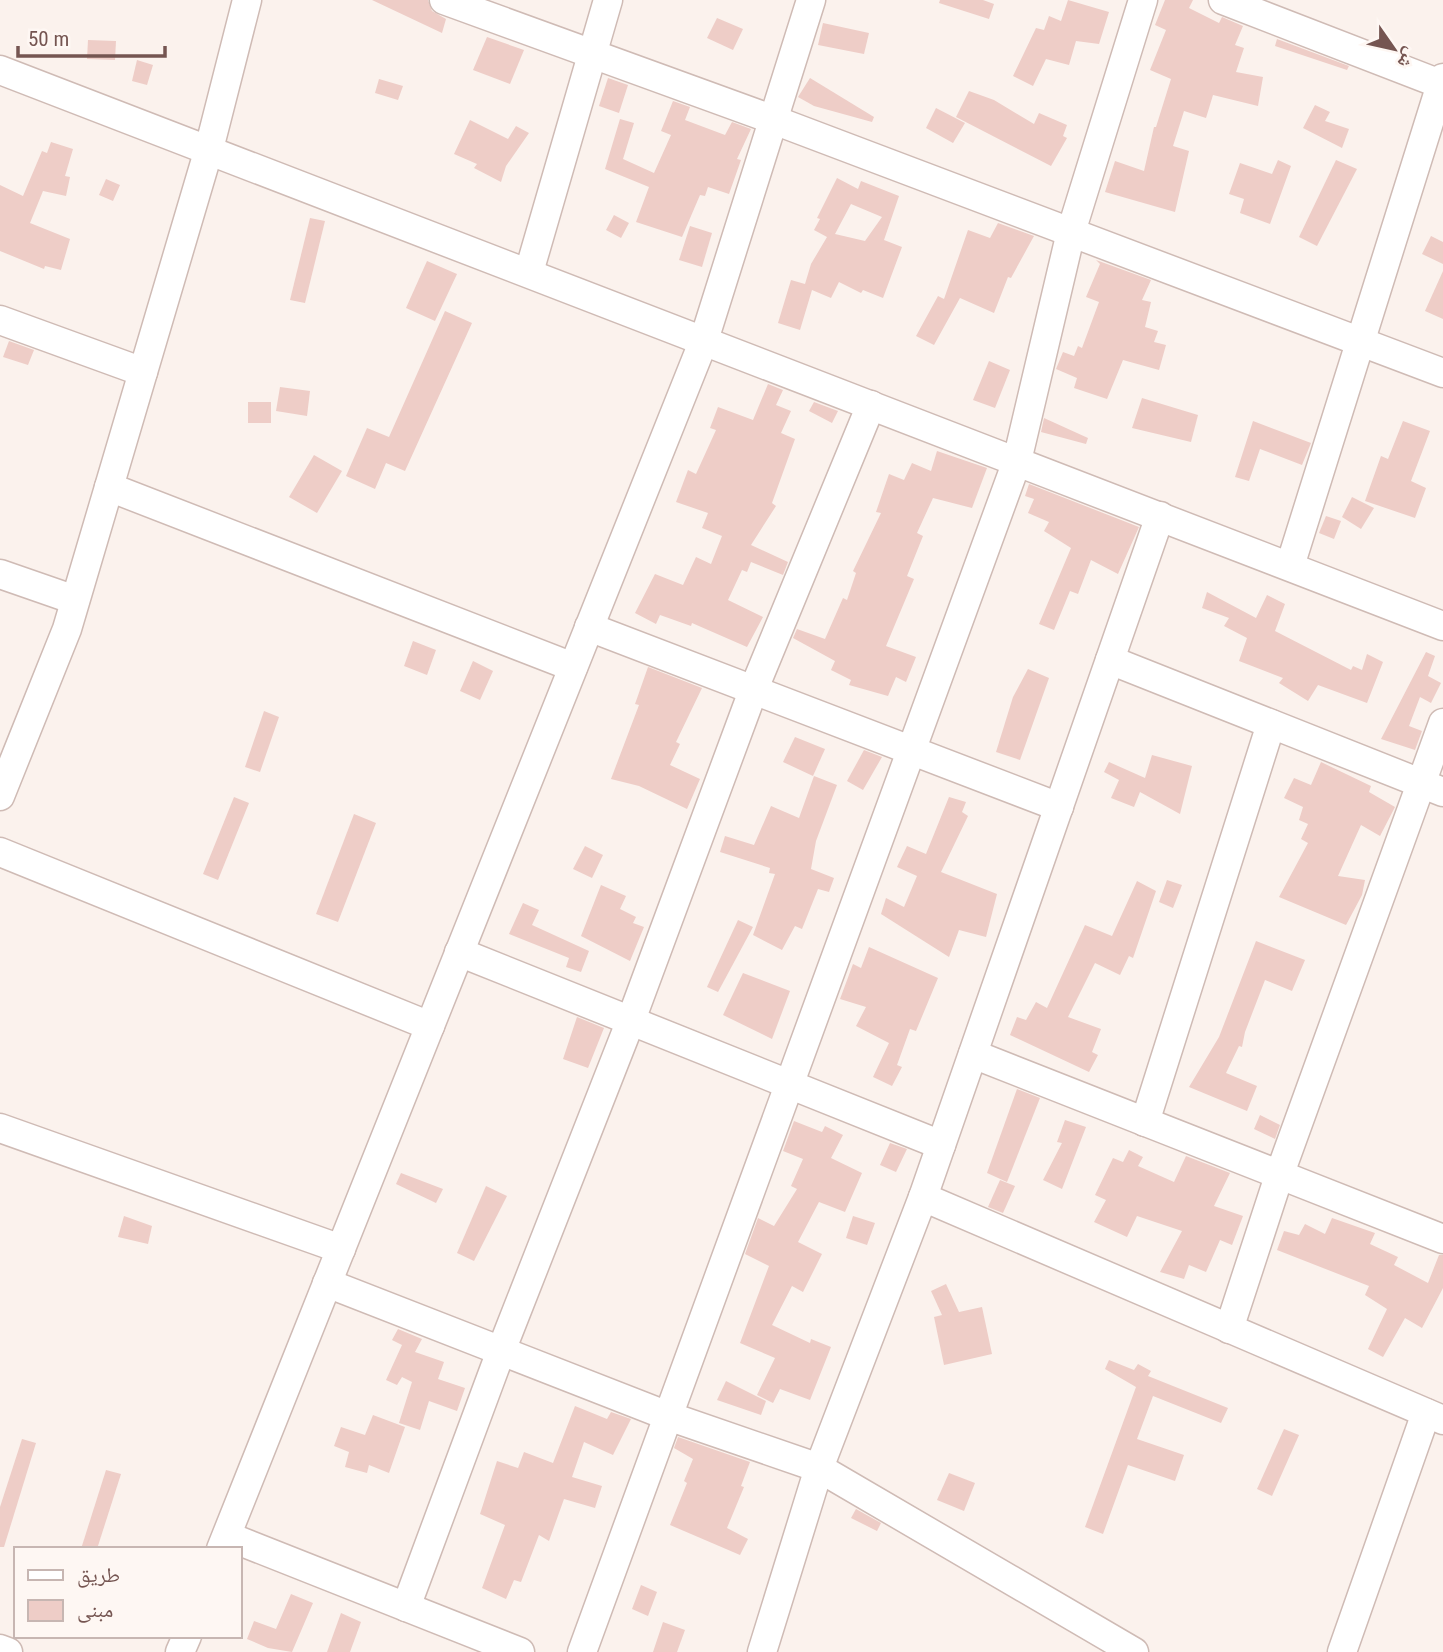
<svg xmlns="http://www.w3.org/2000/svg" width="1443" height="1652" font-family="'Roboto Condensed','Noto Naskh Arabic',sans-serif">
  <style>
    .building { fill: #eecdc7; fill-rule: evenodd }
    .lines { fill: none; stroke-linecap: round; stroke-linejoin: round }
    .minor-casing { stroke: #cfbbb5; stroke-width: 31 }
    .minor { stroke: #fff; stroke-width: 28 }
  </style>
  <rect width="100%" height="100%" fill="#fbf2ed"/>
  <g class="building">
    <path d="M372,0h56l4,11 14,8 -4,14z"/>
    <path d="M940,0h43l11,4 -5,15 -50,-16z"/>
    <path d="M1068,0l41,12 -10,32 -23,-3 -7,24 -23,-6 -13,27 -20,-10 23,-48 8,2 5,-14 12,5z"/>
    <path d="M1165,0h28l-4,8 30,15 3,-6 21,9 -8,19 9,3 -8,24 27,5 -5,29 -45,-11 -7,23 -22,-7 -11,35 16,5 -14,61 -70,-20 10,-31 29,10 10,-44h2l15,-48 -21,-9 16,-40 -11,-5z"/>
    <path d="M717,18l26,11 -10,21 -26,-12z"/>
    <path d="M823,23l46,10 -5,21 -46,-9z"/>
    <path d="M487,37l37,13 -14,34 -37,-14z"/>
    <path d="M1277,39l72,27 -2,4 -72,-24z"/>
    <path d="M88,40l28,1 -1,19 -28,-1z"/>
    <path d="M137,60l16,5 -6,20 -15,-4z"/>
    <path d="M608,78l20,7 -9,28 -20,-7z"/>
    <path d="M810,78l64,39 -2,5 -58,-16 -16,-9z"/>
    <path d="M379,79l24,7 -5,14 -23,-7z"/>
    <path d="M969,91l25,9 40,24 5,-11 28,12 -4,11 4,2 -16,28 -95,-49z"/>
    <path d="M673,101l17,6 -5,13 40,15 7,-13 19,7 -14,30 4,1 -12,34 -21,-7 -3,9 -5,-1 -18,42 -46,-15 13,-35 -44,-18 15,-50 14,4 -11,36 31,14 17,-38 -10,-4z"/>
    <path d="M1315,105l15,7 -5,9 24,8 -7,19 -39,-20z"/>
    <path d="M936,108l29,15 -12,20 -27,-15z"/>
    <path d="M470,120l38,19 8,-13 13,7 -23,33 -5,16 -27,-14 3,-4 -23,-10z"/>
    <path d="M51,142l22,7 -8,27 5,1 -4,19 -23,-5 -13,32 40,16 -9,31 -16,-4 -1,3 -44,-18v-66l23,11 19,-45 5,2z"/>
    <path d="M1278,160l13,6 -21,58 -30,-11 4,-14 -15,-5 11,-31 32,11z"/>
    <path d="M1336,160l21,9 -40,77 -18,-9z"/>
    <path d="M837,178l21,11 3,-8 38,15 -15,44 18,7 -19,51 -20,-8 -2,3 -22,-11 -8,16 -19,-8 -12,40 -22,-7 13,-43 14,4 6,-20 16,-27 -13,-7 6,-11 -3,-1zM851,204l31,13 -17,24 -30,-7z"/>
    <path d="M106,179l14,6 -7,16 -14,-6z"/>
    <path d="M614,215l15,8 -8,15 -15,-8z"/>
    <path d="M310,218l15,3 -20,82 -15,-3z"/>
    <path d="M998,223l36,13 -23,42 -3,-1 -14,36 -34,-15 -26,47 -18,-9 22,-40 6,3 24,-69 22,8z"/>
    <path d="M690,226l22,7 -10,34 -23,-7z"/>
    <path d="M1431,236l12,6v22l-21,-10z"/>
    <path d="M1096,260l55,20 -9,20 9,2 -6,25 13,4 -4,11 12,3 -7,25 -36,-10 -16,39 -33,-11 3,-10 -21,-9 7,-17 11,4 4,-10 4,2 17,-46 -13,-5 14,-33z"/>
    <path d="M427,261l30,13 -22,47 -29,-13z"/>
    <path d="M1443,271v48l-18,-8z"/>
    <path d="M445,311l27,12 -67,148 -19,-8 -11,26 -29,-13 21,-48 22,9z"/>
    <path d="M9,341l25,9 -6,15 -25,-8z"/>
    <path d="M989,361l21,9 -15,38 -22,-8z"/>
    <path d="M768,384l15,6 -7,15 15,6 -10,22 14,6 -23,64 4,3 -25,39 37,17 -5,13 -32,-13 -4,10 -5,-2 -14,30 35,17 -16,30 -55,-24 -1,3 -31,-11 -4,9 -21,-11 20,-39 28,11 13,-28 15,7 11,-28 -20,-8 6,-15 -32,-11 12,-32 8,4 20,-44 -6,-2 8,-21 35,13z"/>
    <path d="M280,387l30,4 -3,25 -31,-5z"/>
    <path d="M1142,398l56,17 -7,27 -59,-14z"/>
    <rect x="248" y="402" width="23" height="21"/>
    <path d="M814,402l24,9 -6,12 -23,-12z"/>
    <path d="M1044,418l44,20 -2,6 -45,-12z"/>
    <path d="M1253,421l58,22 -9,22 -42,-16 -11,32 -14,-4z"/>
    <path d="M1403,421l27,10 -19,50 15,7 -11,30 -50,-17 16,-45 7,3z"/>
    <path d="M937,451l50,17 -15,40 -39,-10 -16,35 6,3 -16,40 7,3 -28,67 30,11 -10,25 -10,-5 -8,19 -39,-11 2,-5 -20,-10 4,-9 -42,-23 4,-9 28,10 18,-41 4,2 9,-27 -3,-2 28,-58 -5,-1 13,-38 15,6 8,-17 19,8z"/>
    <path d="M314,455l28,16 -25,42 -28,-16z"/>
    <path d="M1029,484l110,43 -21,47 -27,-14 -13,34 -8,-3 -16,39 -15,-6 32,-76 -27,-17 5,-9 -21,-9 6,-14 -9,-3z"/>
    <path d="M1352,497l22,11 -13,21 -19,-12z"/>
    <path d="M1326,516l15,5 -7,18 -15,-6z"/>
    <path d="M1207,592l49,26 11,-23 18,9 -10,27 76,39 2,-4 9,4 5,-16 16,8 -16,41 -49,-18 -10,16 -29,-18 4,-5 -44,-17 8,-23 -23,-12 5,-8 -27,-10z"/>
    <path d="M413,641l23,9 -9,25 -23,-9z"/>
    <path d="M1426,652l9,4 -7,20 13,7 -10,20 -11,-6 -11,29 13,5 -7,19 -34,-11z"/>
    <path d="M473,661l20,10 -13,29 -20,-9z"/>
    <path d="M648,667l54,21 -26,54 4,2 -10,21 30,14 -13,30 -48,-23 -28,-7 28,-74 -4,-1z"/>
    <path d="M1028,669l21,9 -29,82 -24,-8 17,-55z"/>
    <path d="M264,711l15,6 -19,55 -15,-5z"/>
    <path d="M795,737l30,12 -12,27 -30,-14z"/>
    <path d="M864,750l18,7 -19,33 -16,-9z"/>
    <path d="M1152,755l40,11 -12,48 -40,-22 -6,15 -23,-9 8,-18 -15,-8 5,-10 36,16z"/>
    <path d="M1321,762l50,24 -2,6 26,15 -15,29 -19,-11 -23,51 27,4 -3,15 -16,30 -67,-28 29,-54 -7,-4 7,-15 -9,-4 4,-13 -19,-9 10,-20 17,7z"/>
    <path d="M814,776l23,9 -21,56 -5,28 23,9 -5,14 -11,-3 -16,40 -7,-3 -13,24 -29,-15 22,-61 -6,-1 1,-5 -50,-16 5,-16 29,9 17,-39 28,12z"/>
    <path d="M234,797l15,6 -31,77 -15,-6z"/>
    <path d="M949,797l17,5 -4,10 6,4 -27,56 56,22 -11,43 -27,-7 -10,27 -68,-43 5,-16 18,9 13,-31 -20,-9 10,-21 19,8z"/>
    <path d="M354,814l22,9 -38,99 -22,-8z"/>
    <path d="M585,846l18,9 -11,23 -19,-9z"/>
    <path d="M1167,880l15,5 -9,23 -14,-6z"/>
    <path d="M1137,881l19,10 -23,67 -4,-2 -9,19 -25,-12 -27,54 33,12 -9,23 6,3 -9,17 -79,-37 7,-18 9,3 10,-18 11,6 38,-83 27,11z"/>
    <path d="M601,885l25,11 -6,13 16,8 -3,6 11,4 -14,34 -49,-25z"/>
    <path d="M523,903l16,7 -7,15 57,26 -8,21 -15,-5 3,-9 -60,-24z"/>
    <path d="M738,920l15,7 -35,65 -11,-5z"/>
    <path d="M1256,941l49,19 -13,31 -27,-11 -20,52 -3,15 -3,-1 -13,27 31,13 -10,25 -58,-24 30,-50z"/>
    <path d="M869,947l69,31 -22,53 -6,-2 -13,36 5,2 -10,19 -19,-9 16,-34 -33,-17 10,-19 -26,-8 13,-35 8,4z"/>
    <path d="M743,973l47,18 -18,48 -49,-24z"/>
    <path d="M577,1017l27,11 -16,40 -25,-9z"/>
    <path d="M1017,1089l23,9 -33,84 -20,-9z"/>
    <path d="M1260,1115l20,10 -5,14 -21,-10z"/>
    <path d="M1065,1120l21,7 -24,62 -19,-9 19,-37 -5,-1z"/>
    <path d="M794,1121l28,11 3,-6 18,9 -12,23 31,15 -17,39 -26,-10 -21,40 24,12 -19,38 -11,-6 -20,39 38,18 1,-4 20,8 -21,53 -30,-11 -7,14 -16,-8 18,-37 -35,-15 29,-77 -24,-12 13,-36 16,8 23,-37 -6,-3 12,-27 -20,-8z"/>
    <path d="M890,1143l17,6 -11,23 -16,-7z"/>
    <path d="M1129,1150l14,7 -5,9 36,16 12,-26 44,17 -16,33 29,10 -11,29 -12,-5 -14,32 -17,-7 -5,14 -24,-7 22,-41 -45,-15 -10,21 -33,-15 12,-22 -11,-5 18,-37 10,4z"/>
    <path d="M401,1173l42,16 -7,14 -40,-19z"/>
    <path d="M1000,1180l15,6 -12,27 -15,-6z"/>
    <path d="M486,1186l21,10 -33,65 -17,-8z"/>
    <path d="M124,1216l28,10 -4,18 -30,-7z"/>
    <path d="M853,1216l22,7 -8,22 -21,-7z"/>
    <path d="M1332,1218l43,15 -5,11 28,13 -4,8 34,18 11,-28h4v33l-21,40 -17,-10 -22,39 -15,-8 19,-40 -22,-14 4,-9 -92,-36 7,-19 15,4 6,-11 20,10z"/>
    <path d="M946,1284l13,28 23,-5 10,47 -48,11 -10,-48 8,-2 -11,-24z"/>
    <path d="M398,1329l24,10 -7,13 29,10 -6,17 27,9 -8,23 -28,-10 -9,29 -21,-7 13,-41 -10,-5 -5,8 -11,-5 16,-35 -10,-5z"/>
    <path d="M1109,1360l25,10 4,-6 13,7 -3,5 80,32 -7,15 -68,-27 -16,43 47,16 -9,26 -47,-16 -25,69 -18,-7 51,-140 -31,-18z"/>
    <path d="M726,1381l40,20 -5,14 -44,-15z"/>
    <path d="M575,1406l32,13 4,-7 20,7 -18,36 -29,-13 -12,35 30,9 -7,22 -31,-9 -15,42 -10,-6 -18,47 -7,-2 -8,19 -24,-11 23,-63 -25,-11 17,-53 21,7 6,-16 29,11z"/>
    <path d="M373,1415l32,12 -16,46 -20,-8 -2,8 -22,-6 4,-15 -15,-6 7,-19 24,8z"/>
    <path d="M1284,1429l15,6 -27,61 -15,-7z"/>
    <path d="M678,1437l72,25 -9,24 3,1 -17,41 21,11 -8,16 -70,-30 17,-42 -3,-2 9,-22 -19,-11z"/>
    <path d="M22,1439l14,4 -32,104h-4v-40z"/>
    <path d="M106,1470l15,4 -24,75h-16z"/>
    <path d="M949,1473l26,10 -11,28 -27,-11z"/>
    <path d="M856,1509l25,14 -4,8 -26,-13z"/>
    <path d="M641,1585l16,7 -9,24 -16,-7z"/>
    <path d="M291,1594l22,9 -21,49 -24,-4 -21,-9 7,-18 22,8z"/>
    <path d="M341,1613l20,9 -11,30h-23z"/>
    <path d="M663,1622l22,8 -8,22h-24z"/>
  </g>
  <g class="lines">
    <defs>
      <g id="minor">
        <path d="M444,0l330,120 669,253"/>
        <path d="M1223,0l220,85"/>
        <path d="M0,70l1443,556"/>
        <path d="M529,272l79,-272"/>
        <path d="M0,320l143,52"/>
        <path d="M109,487l464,180"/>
        <path d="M1290,566l153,-488"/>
        <path d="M0,574l75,26"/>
        <path d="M589,627l470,180"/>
        <path d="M1110,660l333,132"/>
        <path d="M0,796l67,-167 142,-480 38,-149"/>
        <path d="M0,852l430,174"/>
        <path d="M459,952l482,193"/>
        <path d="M973,1054l470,185"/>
        <path d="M1145,1122l126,-398"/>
        <path d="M0,1128l341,121"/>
        <path d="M923,1197l520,223"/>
        <path d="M327,1283l341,133 151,52 315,184"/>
        <path d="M1229,1329l50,-153 164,-453"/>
        <path d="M227,1536l293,116"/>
        <path d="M221,1549l483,-1209 107,-340"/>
        <path d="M406,1607l95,-256 130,-331 122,-329 118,-286"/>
        <path d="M0,1649l8,3"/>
        <path d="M180,1652l7,-16"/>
        <path d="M582,1652l435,-1191 54,-229 72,-232"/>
        <path d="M762,1652l57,-184 104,-271 237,-681"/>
        <path d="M1342,1652l84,-239"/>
      </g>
    </defs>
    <use href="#minor" class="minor-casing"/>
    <use href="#minor" class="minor"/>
  </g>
  <rect x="14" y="1547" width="228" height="91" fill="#fef7f3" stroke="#c7b6b2" stroke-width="2"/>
  <rect x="28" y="1570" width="35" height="10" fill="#ffffff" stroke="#c7b6b2" stroke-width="2"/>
  <text x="77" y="1582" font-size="21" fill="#755551">طريق</text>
  <rect x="28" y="1600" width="35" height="21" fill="#eecdc7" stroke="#c7b6b2" stroke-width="2"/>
  <text x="77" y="1617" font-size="21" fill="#755551">مبنى</text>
  <g transform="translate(1394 49) rotate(124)" stroke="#fef7f3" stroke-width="5" paint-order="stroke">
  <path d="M0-5L12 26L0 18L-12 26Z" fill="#755551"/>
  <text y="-10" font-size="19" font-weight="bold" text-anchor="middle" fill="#755551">ش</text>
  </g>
  <path d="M18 46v10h147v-10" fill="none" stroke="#755551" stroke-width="3.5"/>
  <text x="28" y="46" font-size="21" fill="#755551" stroke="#fef7f3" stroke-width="5" paint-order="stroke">50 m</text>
</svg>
